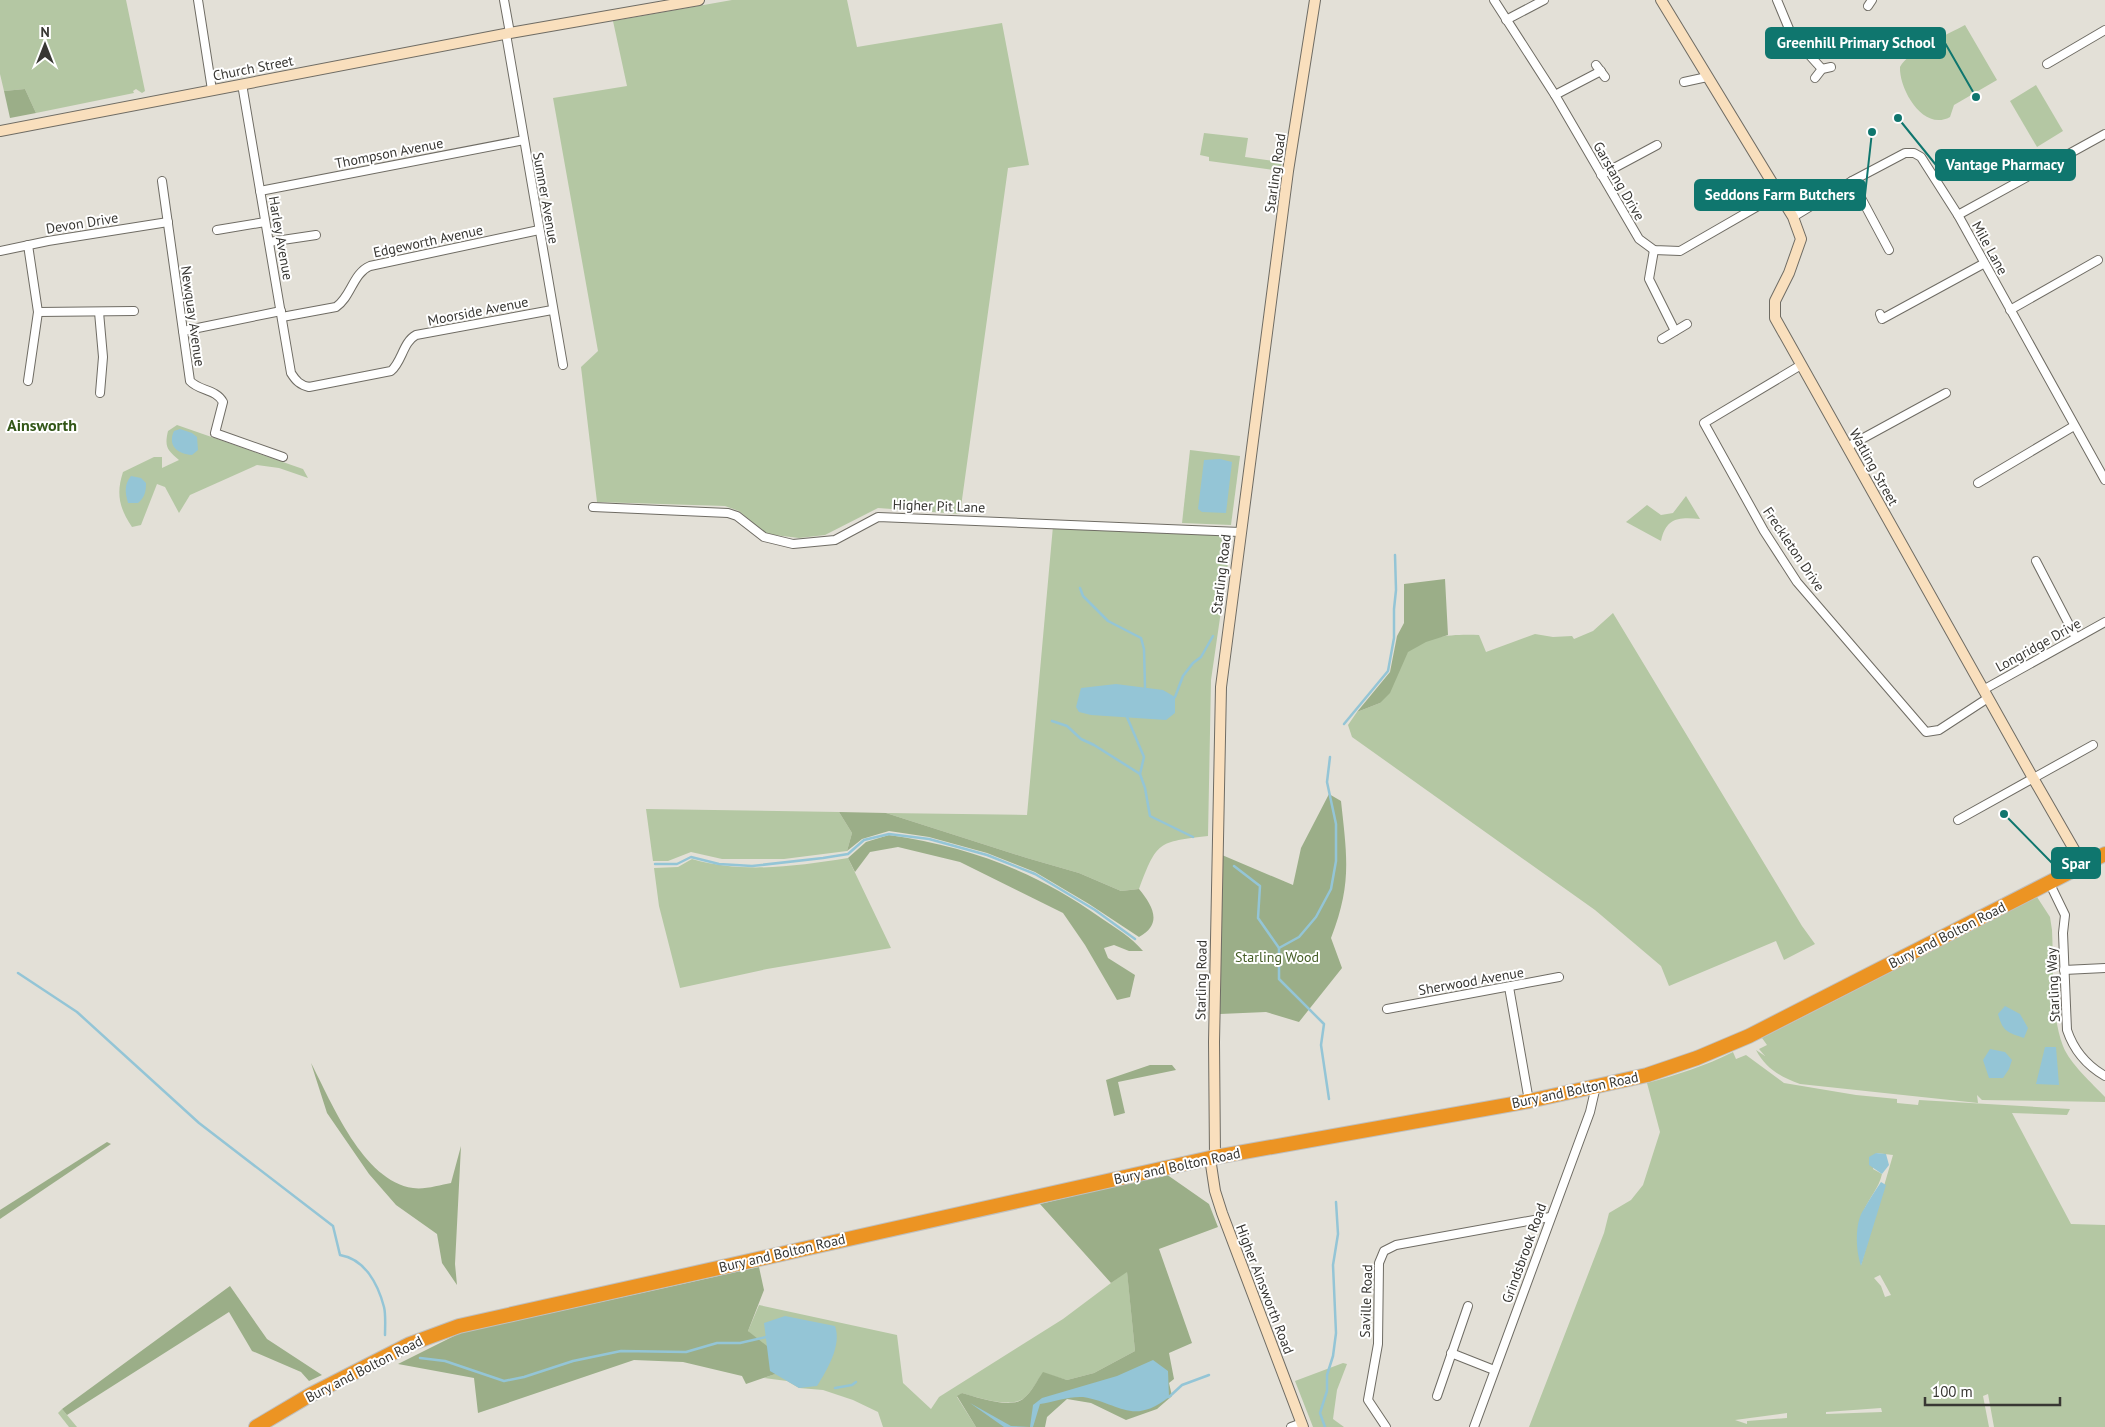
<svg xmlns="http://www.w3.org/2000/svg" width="2105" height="1427" font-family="'PT Sans',sans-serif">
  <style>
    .green { fill: #b4c7a3; fill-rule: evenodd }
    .forest { fill: #9bae88 }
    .water { fill: #94c5d6 }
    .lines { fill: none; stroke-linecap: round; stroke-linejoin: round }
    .stream { stroke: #94c5d6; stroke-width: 2.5 }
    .street-casing { stroke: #6f6c64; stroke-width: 10 }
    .secondary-casing { stroke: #6f6c64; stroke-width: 12 }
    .highway-casing { stroke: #bfbfbe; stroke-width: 16 }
    .street { stroke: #fff; stroke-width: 8 }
    .secondary { stroke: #f9dfbd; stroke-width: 10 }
    .highway { stroke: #ec9423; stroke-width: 14 }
    .labels { text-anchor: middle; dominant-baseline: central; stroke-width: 4; stroke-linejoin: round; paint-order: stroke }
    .street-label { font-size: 14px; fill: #383733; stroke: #fff }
    .park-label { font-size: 14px; fill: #445d25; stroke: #fff }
    .quarter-label { font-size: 16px; font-weight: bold; fill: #335718; stroke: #fff }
    .leader { fill: none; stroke: #0f766e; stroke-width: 2 }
    .callout-dot { fill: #0f766e; stroke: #fff; stroke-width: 2 }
    .callout { fill: #0f766e; stroke: #0f766e; stroke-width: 2 }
    .callout-label { font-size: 15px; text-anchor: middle; font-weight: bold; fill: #fff }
  </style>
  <rect width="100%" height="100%" fill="#e3e0d7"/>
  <g class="green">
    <path d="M0,0h126l19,91 -3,2 -6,-4 -3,2 1,2 -98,20 -11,-24 -21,2 -4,-17z"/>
    <path d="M732,0h115l10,47 145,-24 27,142 -21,3 -48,346 -82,-6 -53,27 -26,3 -33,-4 -27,-23 -14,-5 -128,-4 -16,-135 17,-16 -45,-253 74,-12 -14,-65z"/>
    <path d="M1965,25l32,55 -43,25 -4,12c-27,15 -51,-28 -50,-50 8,-16 49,-33 65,-42z"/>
    <path d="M2036,85l27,46 -26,16 -27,-46z"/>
    <path d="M1204,133l44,5 -3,19 37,5 -2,9 -71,-10v-4l-9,-2z"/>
    <path d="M177,425l126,44 5,9 -29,-10 -22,-3 -67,30 -11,18 -14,-26 -8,-3 -16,41 -9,2c-13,-19 -16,-34 -9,-55l31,-15h8v11l17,-8c-11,-10 -15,-12 -11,-29z"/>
    <path d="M1190,450l50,6 -9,69 -49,-2z"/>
    <path d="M1686,496l14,23c-22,-2 -34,-1 -39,22l-35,-19 21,-17 14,10 12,-2z"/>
    <path d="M1053,526l179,9 -21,145 -3,156c-50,6 -51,5 -69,53l-18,2 -42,-18 -52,-15 -141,-45 141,2z"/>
    <path d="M1613,613l189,313 13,18 -31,16 -8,-19 -107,45 -8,-20 -66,-56 -243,-173 -4,-12 9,-13 23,-9c5,-10 22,-46 28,-52 19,-16 48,-17 71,-16l7,17 49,-18 18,3 19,-1 2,3 19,-8z"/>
    <path d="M646,809l193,3 13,21 -5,18 -63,8h-62l-31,-7 -23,9h-15z"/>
    <path d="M848,858l43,90 -124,21 -87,19 -21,-82 -5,-38 24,-1 14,-8c52,15 104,7 156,-1z"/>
    <path d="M2037,897l13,20 2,13c2,36 -2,82 11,116 7,18 29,37 42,51v5l-123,-2 -5,-5 1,8 -178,-19c-19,-7 -34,-15 -44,-34l9,6 -6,-7 8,-4 -5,-7z"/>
    <path d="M1733,1052l3,7 10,-4 38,28 72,12 41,4v4l21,2 1,-5 151,9 -3,6 -55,-2 59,111 34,1v202h-111l-6,-33 -5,2 6,31h-460l75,-194 5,-20 22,-13 12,-15 17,-53 -13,-49c30,-8 58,-17 86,-31zM1876,1153l17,2 -32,110c-2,-18 -6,-36 2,-53 6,-14 16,-24 19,-38l-9,-5zM1880,1275l11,20 -6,2 -4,-11 -7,-8zM1881,1408l1,4 -56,2v-2zM1787,1413v5l-40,3v3l-12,-4z"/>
    <path d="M1127,1271l8,80 -41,22 -27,7 -24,-7c-6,7 -11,19 -19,25 -13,11 -48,-1 -62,-5l-5,4 19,30h-93l-5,-15 -25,-12 -30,-10 -24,-2 -12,-7 -23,-3 16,-6 -32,-41 11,-26 138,30 6,48 28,26 8,-12 124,-78z"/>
    <path d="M1343,1363l4,1 -10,26 -4,29 11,8h-31l-18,-46z"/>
    <path d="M62,1409l15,18h-8l-11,-14z"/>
  </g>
  <g class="forest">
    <path d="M25,89l11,24 -26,5 -6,-27z"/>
    <path d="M1445,579l3,56 -22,7 -18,10 -18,41 -10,10 -23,9 33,-40 7,-36 7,-13v-39z"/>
    <path d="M1329,794l12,7c6,56 11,83 -10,137l11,30 -43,54 -33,-10 -46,2 2,-159 71,30 8,-37z"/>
    <path d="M839,812l47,1 141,45 52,15 42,18 18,-2c14,17 24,35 0,48l-50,-33 -54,-32 -48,-19 -58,-16 -40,-6 -27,8 -15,12 5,-18z"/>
    <path d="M889,835c81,12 146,36 212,83 15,10 30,19 42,33h-14l-15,-6 -10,3 4,10 27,17 -5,22 -13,3 -32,-55 -22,-32 -103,-51 -62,-15 -28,5 -15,20 -7,-14 18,-16z"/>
    <path d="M311,1063c21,40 52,118 102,125 11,2 27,-3 38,-5l10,-37 -6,118 2,21 -15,-22 -5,-29 -41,-29 -27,-31 -42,-61z"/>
    <path d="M1150,1065h22l4,5 -58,12 7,31 -11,3 -8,-36z"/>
    <path d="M107,1142l4,2 -111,75v-9z"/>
    <path d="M1166,1174l43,30 9,23 -59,22 33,94 -23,10 5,26 -5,4 3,13 -15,13 -31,11 -35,-17 -24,-4 -20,18 -2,10h-69l-19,-31 5,-3c15,4 50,17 62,5 8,-6 13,-18 19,-26l24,8 27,-7 41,-22 -8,-79 -16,11 -71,-79z"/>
    <path d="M759,1267l5,23 -16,41 24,19 9,22 -35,12 -4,-8 -59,-14 -49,-2 -156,53 -4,-35 -76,-14 62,-31z"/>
    <path d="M230,1286l37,53 55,36 -13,6 -8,-9 -49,-21 -23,-39 -162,103 -5,-6z"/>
  </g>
  <g class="water">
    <path d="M180,429l12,4 5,4 1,13 -6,5c-14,-1 -25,-9 -18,-24z"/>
    <path d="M1220,459l12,3 -6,51 -24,-1 -4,-3 6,-49z"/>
    <path d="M131,476l10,2 5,5c0,8 -1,14 -8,20h-10c-3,-11 -4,-18 3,-27z"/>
    <path d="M1116,684l47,6 12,7v16l-9,7 -75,-5 -12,-3 -3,-5 5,-19z"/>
    <path d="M2005,1006l15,8 8,14 -4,10c-17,-6 -21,-6 -26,-24z"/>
    <path d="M2045,1047h11l3,38 -23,-1z"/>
    <path d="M1990,1049l15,3 7,8 -3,9 -6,9h-14l-6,-18z"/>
    <path d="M1876,1153l10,1 3,11 -7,9 -13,-9v-8z"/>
    <path d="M1881,1182l5,3 -25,81c-5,-15 -7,-43 3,-57 5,-9 11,-18 17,-27z"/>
    <path d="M785,1316l50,10c7,19 -8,44 -18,60l-18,2 -29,-17 -6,-48z"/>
    <path d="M1153,1360l15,11 1,26c-37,29 -49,6 -86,0 -13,-1 -30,5 -43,7l-7,23h-29l-34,-24 41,23 19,1 3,-22 9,-7 75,-22z"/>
  </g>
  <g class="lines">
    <g class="stream">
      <path d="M1080,588l3,8 25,25 33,17 3,11 1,38"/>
      <path d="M1175,697l8,-21 10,-13 8,-6 12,-21"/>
      <path d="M1127,717l17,40 -4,17"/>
      <path d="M1052,721l15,5 14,13 13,6 46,29 5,14 5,28 43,21"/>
      <path d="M1344,724l44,-53 6,-33v-29l2,-19 -1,-35"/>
      <path d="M655,864h22l14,-7 28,7 33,2 71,-8 25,-4 16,-14 25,-6 40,5 58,16 48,19 60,36 40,29"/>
      <path d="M1234,866l26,20 -2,32 21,30v31l45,45 -3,21 8,54"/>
      <path d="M1279,948l20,-11 17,-20 15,-28 5,-28v-37l-9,-42 3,-25"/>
      <path d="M18,973l59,39 122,111 134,103 7,29c25,4 38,29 44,52 2,8 1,19 1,28"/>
      <path d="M420,1358l25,3 59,20 20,-4 49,-16 48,-10 65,1 31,-9h23l26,-6"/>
      <path d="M835,1388l17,-3 4,-3"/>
      <path d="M1166,1397h3l13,-12 27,-10"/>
      <path d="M1325,1427l-5,-14 7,-22v-16l6,-19 3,-23 -3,-68 5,-31 -2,-32"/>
    </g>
    <defs>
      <g id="street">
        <path d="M198,0l14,90"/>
        <path d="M504,0l6,33"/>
        <path d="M1494,0l61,95 84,144 15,11 26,1 99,-57"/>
        <path d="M1777,0l15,36 30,33"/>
        <path d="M1868,6l4,-6"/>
        <path d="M1506,20l38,-20"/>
        <path d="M506,34l57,331"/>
        <path d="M2047,64l58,-34"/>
        <path d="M1596,65l9,12"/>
        <path d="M1815,78l7,-9 9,-2"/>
        <path d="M1684,82l23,-5"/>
        <path d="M242,84l49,289c5,8 9,12 18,14l82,-16c11,-9 12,-29 25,-36l136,-25"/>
        <path d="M1555,95l46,-24"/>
        <path d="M1601,175l56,-30"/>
        <path d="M162,181l28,200c9,10 26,8 33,21l-8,31 68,24"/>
        <path d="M1852,181l37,69"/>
        <path d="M260,191l264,-51"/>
        <path d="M1958,215l147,-81"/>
        <path d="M1793,217l59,-36 53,-28h9l7,4 37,58 147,265"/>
        <path d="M217,230l48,-8"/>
        <path d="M269,242l47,-7"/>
        <path d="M1654,250l-5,29 26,52"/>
        <path d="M0,251l48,-10 120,-19"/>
        <path d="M2010,310l88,-50"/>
        <path d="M38,312l96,-1"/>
        <path d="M99,312l4,45 -3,36"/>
        <path d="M1880,314l2,5 101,-55"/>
        <path d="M282,317l54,-10c15,-10 17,-34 34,-41l169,-36"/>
        <path d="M183,331l98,-20"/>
        <path d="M1662,339l25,-15"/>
        <path d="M1801,365l-97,58 60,108 33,51 129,150 13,-2 49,-32"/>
        <path d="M28,381l10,-69 -10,-67"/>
        <path d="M1847,447l99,-54"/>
        <path d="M1978,483l96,-57"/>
        <path d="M593,507l135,6 9,3 27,21 29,7 42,-4 43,-23 362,15"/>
        <path d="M2036,561l40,77"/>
        <path d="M1983,690l122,-68"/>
        <path d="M1958,820l135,-75"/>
        <path d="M2049,882l16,33 -2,18 4,97c7,21 19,35 38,46"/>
        <path d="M2064,970l41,-2"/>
        <path d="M1509,987l20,114"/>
        <path d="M1387,1009l172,-32"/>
        <path d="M1451,1353l43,17"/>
        <path d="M1437,1396l31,-90"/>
        <path d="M1291,1427l11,-4"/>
        <path d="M1386,1427l-18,-27 10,-56 1,-81 5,-12 12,-6 154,-28"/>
        <path d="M1474,1427l116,-315 6,-26"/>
      </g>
      <g id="secondary">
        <path d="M1661,0l132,217 8,22 -12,34 -14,28v17l258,460 50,87"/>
        <path d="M0,131l510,-98 189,-33"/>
        <path d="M1215,1157l-1,-115 7,-355 67,-516 27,-171"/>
        <path d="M1210,1158l5,33 7,22 81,214"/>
      </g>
      <path id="highway" d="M256,1427l54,-32 100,-51 49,-18 751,-168 319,-57 118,-26 50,-17 52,-22 356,-182"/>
    </defs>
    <use href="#street" class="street-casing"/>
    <use href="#secondary" class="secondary-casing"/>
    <use href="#highway" class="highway-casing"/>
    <use href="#street" class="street"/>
    <use href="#secondary" class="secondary"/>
    <use href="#highway" class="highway"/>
  </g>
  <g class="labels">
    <g class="street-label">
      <text transform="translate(253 68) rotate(-11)">Church Street</text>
      <text transform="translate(389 153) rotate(-11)">Thompson Avenue</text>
      <text transform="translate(1275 173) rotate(-82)">Starling Road</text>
      <text transform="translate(1619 181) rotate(60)">Garstang Drive</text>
      <text transform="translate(546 198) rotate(80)">Sumner Avenue</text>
      <text transform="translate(82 223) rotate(-9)">Devon Drive</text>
      <text transform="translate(281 238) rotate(80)">Harley Avenue</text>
      <text transform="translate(428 241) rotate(-12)">Edgeworth Avenue</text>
      <text transform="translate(1990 248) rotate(61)">Mile Lane</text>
      <text transform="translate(478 311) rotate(-11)">Moorside Avenue</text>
      <text transform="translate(193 316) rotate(82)">Newquay Avenue</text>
      <text transform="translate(1874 467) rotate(61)">Watling Street</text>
      <text transform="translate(939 506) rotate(2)">Higher Pit Lane</text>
      <text transform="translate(1794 549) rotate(56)">Freckleton Drive</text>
      <text transform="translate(1221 574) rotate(-83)">Starling Road</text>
      <text transform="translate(2038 645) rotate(-29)">Longridge Drive</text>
      <text transform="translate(1947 935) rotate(-27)">Bury and Bolton Road</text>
      <text transform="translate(1201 980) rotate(-89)">Starling Road</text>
      <text transform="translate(1471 981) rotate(-10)">Sherwood Avenue</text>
      <text transform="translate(2053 985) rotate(-93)">Starling Way</text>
      <text transform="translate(1575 1090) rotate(-12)">Bury and Bolton Road</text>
      <text transform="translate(1177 1166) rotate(-12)">Bury and Bolton Road</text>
      <text transform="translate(782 1253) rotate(-13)">Bury and Bolton Road</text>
      <text transform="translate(1524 1253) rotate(-70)">Grindsbrook Road</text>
      <text transform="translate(1265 1289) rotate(69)">Higher Ainsworth Road</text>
      <text transform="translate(1366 1301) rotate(-88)">Saville Road</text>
      <text transform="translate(364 1369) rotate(-27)">Bury and Bolton Road</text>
    </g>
    <g class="park-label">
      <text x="1277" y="957">Starling Wood</text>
    </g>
    <g class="quarter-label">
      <text x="42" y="425">Ainsworth</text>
    </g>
  </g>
  <path class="leader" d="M1976 97L1945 43M1898 118L1936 165M1872 132L1865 195M2004 814L2052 863"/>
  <g class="callout-dot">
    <circle cx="1976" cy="97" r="5"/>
    <circle cx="1898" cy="118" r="5"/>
    <circle cx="1872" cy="132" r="5"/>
    <circle cx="2004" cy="814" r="5"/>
  </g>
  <g class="callout">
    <rect x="1766" y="28" width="179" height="30" rx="5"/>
    <rect x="1936" y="150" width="139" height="30" rx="5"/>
    <rect x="1695" y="180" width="170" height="30" rx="5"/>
    <rect x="2052" y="848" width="48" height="30" rx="5"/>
  </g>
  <g class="callout-label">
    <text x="1856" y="48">Greenhill Primary School</text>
    <text x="2005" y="170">Vantage Pharmacy</text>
    <text x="1780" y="200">Seddons Farm Butchers</text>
    <text x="2076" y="869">Spar</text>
  </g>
  <g transform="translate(45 45)" stroke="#ffffff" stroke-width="4" paint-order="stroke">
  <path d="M0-4L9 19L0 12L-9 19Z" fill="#383733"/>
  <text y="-8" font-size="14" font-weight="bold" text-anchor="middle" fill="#383733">N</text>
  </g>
  <path d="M1925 1397v8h135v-8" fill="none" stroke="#383733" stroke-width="2.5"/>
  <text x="1932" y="1397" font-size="15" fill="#383733" stroke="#ffffff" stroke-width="4" paint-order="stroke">100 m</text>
</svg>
